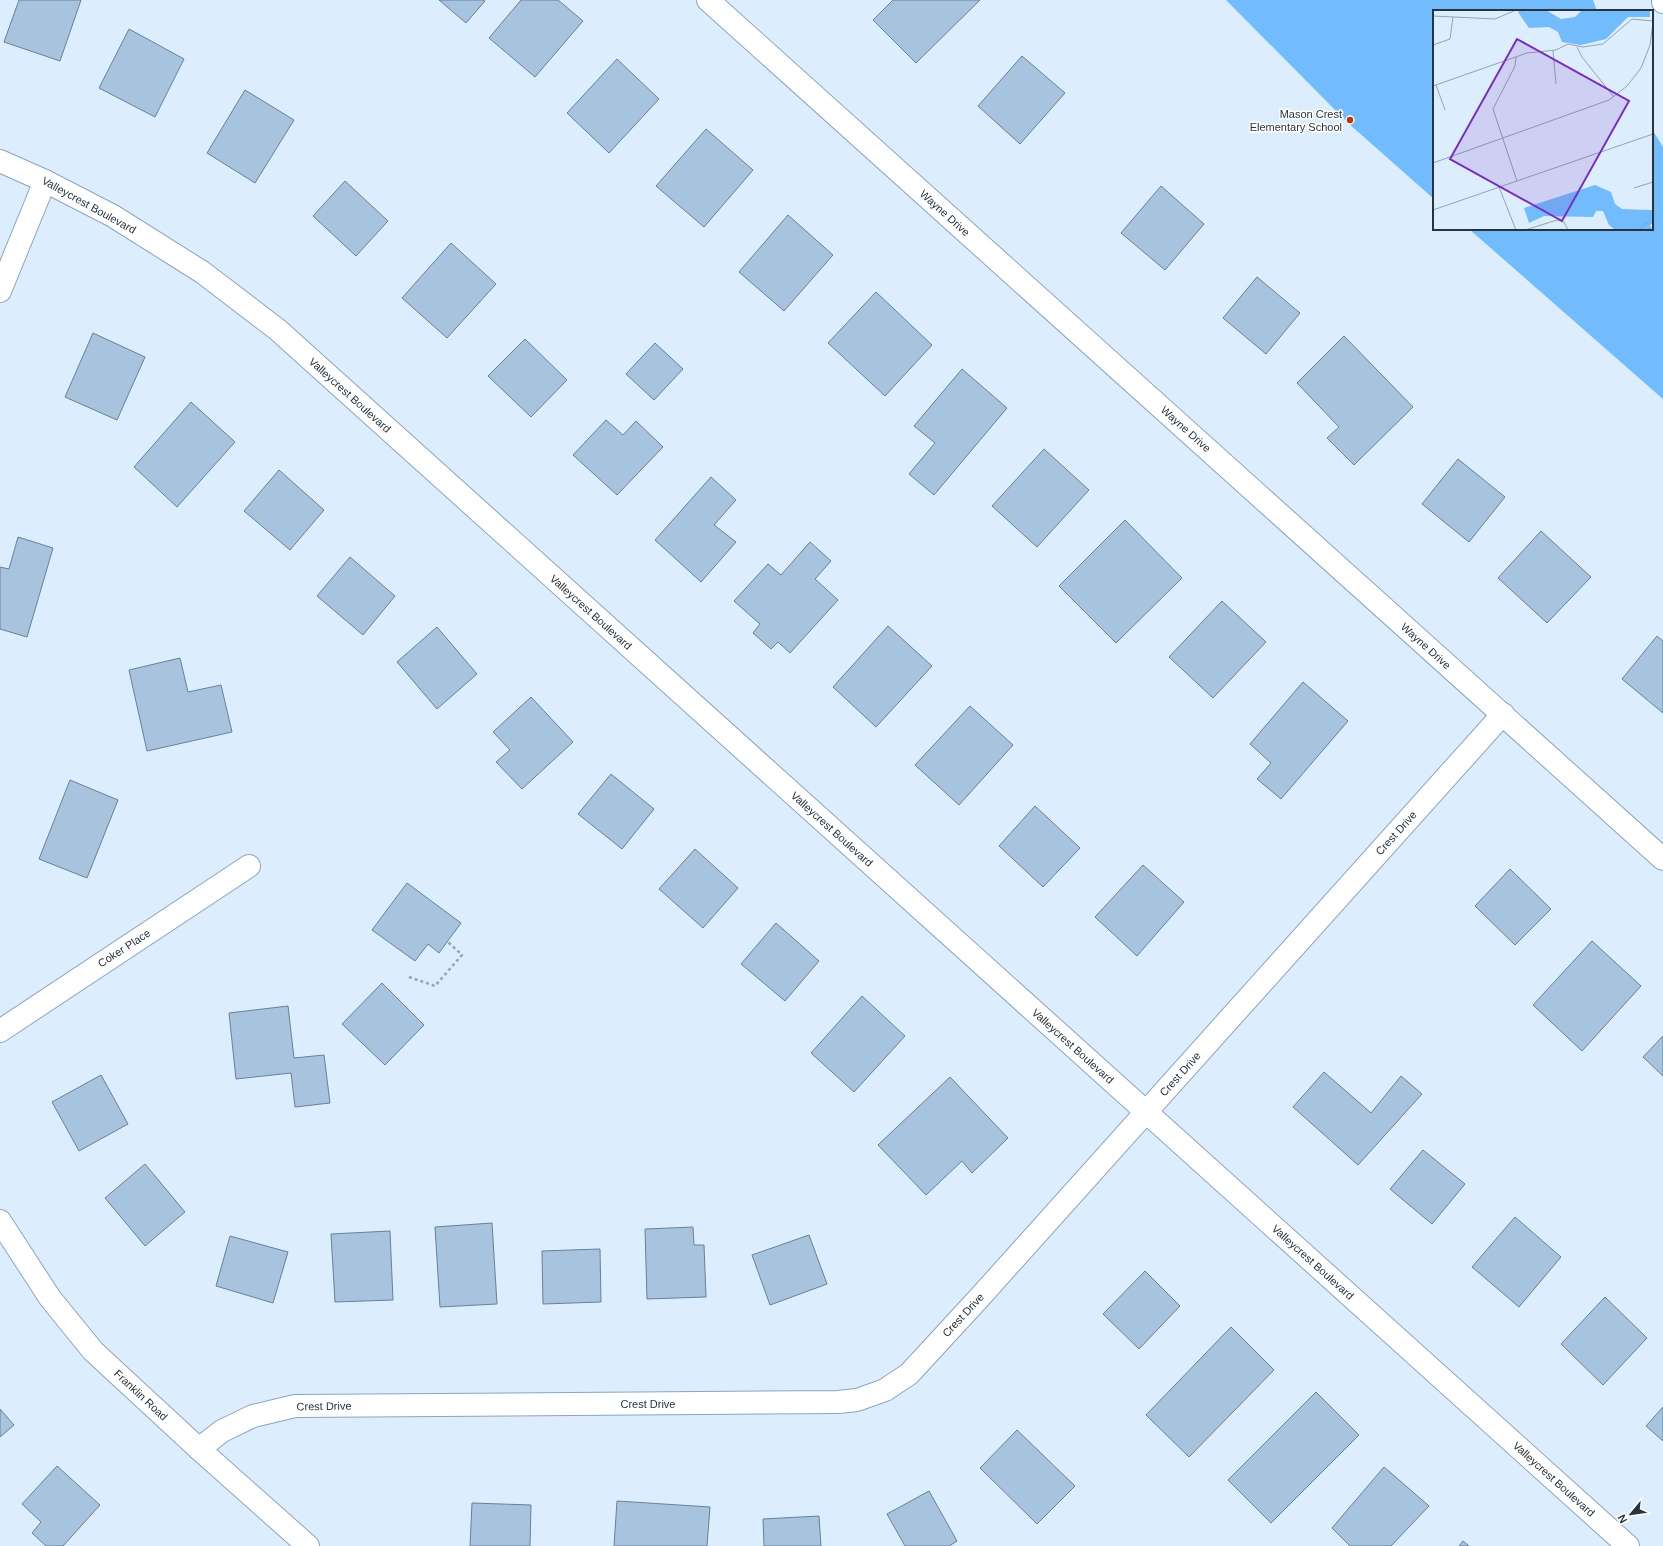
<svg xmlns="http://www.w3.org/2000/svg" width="1663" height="1546" font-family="Helvetica,sans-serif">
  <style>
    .forest { fill: #72bcfe }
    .building { fill: #a8c3dd; stroke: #678199 }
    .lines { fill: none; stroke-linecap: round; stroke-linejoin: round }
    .minor-casing { stroke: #8ba5bf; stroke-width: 24 }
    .path { stroke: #95a4b2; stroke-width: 2.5; stroke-dasharray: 3 3; stroke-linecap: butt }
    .minor { stroke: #fff; stroke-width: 22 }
    .poi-dot { fill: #be3600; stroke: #fff; stroke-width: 1.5 }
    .labels { text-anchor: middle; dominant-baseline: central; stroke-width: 3; stroke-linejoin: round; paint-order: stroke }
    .poi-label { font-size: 11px; fill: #28333d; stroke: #fff; text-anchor: end }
    .street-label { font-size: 11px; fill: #28333d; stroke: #fff }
    .inset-river { fill: none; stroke: #6ab4f6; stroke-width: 2 }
    .inset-road { fill: none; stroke: #94a3b0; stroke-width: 1 }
    .view { fill: #7b2cbf; fill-opacity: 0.15; stroke: #7b2cbf; stroke-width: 2 }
    .inset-edge { fill: none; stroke: #28333d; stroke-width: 2 }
  </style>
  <rect width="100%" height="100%" fill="#dcedfd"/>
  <g class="forest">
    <path d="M1226,0h367l4,11h-163v188l-86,-76z"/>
    <path d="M1652,129l11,18v252l-194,-170h183z"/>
  </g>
  <g class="building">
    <path d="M19,0h62l-21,61 -56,-19z"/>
    <path d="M439,0h44l2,1 -19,22z"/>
    <path d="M521,0h37l25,21 -48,56 -46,-39z"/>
    <path d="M893,0h87l-64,63 -43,-43z"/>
    <path d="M129,29l55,30 -29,58 -56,-29z"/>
    <path d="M1022,56l43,37 -45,51 -42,-38z"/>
    <path d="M617,59l42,40 -50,54 -42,-40z"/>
    <path d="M245,90l49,30 -39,63 -48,-30z"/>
    <path d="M706,129l47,41 -49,57 -48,-41z"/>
    <path d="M345,181l43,40 -32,35 -43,-40z"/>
    <path d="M1161,186l43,38 -39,46 -44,-37z"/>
    <path d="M788,215l45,40 -49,56 -45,-39z"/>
    <path d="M451,243l45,41 -49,54 -45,-40z"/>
    <path d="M1257,277l43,36 -34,41 -43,-36z"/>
    <path d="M876,292l56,53 -47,51 -57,-53z"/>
    <path d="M93,333l52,24 -28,63 -52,-23z"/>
    <path d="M1344,336l69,71 -59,58 -27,-27 12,-11 -42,-44z"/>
    <path d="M525,339l42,41 -36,37 -43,-41z"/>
    <path d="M655,343l28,26 -29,31 -28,-26z"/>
    <path d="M962,369l45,39 -73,87 -25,-21 26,-31 -21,-17z"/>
    <path d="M191,402l44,40 -58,65 -43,-40z"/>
    <path d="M606,420l17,15 13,-14 27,26 -46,48 -44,-40z"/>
    <path d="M1044,449l45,41 -52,57 -45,-41z"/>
    <path d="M1458,459l47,38 -36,45 -47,-38z"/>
    <path d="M279,470l45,40 -34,40 -46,-39z"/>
    <path d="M711,477l25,23 -22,25 22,17 -35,40 -46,-42z"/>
    <path d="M1125,520l57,58 -66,65 -57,-57z"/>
    <path d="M1541,531l50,46 -44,46 -49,-45z"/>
    <path d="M18,537l35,11 -26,89 -27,-8v-62l9,2z"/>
    <path d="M810,542l21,19 -16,18 23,21 -48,53 -12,-11 -7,7 -18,-16 7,-9 -26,-23 34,-37 13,11z"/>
    <path d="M350,557l45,39 -32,39 -46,-39z"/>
    <path d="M1222,601l44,41 -53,56 -44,-41z"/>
    <path d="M888,626l44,40 -56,61 -43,-40z"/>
    <path d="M437,627l40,47 -40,35 -40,-47z"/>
    <path d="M1657,636l6,5v72l-41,-34z"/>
    <path d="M180,658l8,34 33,-7 11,47 -85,19 -18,-81z"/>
    <path d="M1303,682l45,39 -67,78 -24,-20 14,-16 -21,-19z"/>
    <path d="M531,697l42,45 -51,47 -26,-27 14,-12 -17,-18z"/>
    <path d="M970,706l43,39 -54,60 -44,-40z"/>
    <path d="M611,774l43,35 -32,40 -44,-35z"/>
    <path d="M70,780l48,20 -31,78 -48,-19z"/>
    <path d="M1035,806l45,42 -37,39 -44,-41z"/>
    <path d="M695,849l43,39 -35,40 -44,-39z"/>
    <path d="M1143,865l41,37 -47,54 -42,-39z"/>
    <path d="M1510,869l41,40 -36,36 -40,-39z"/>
    <path d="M407,883l54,40 -22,30 -11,-9 -13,17 -43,-31z"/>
    <path d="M776,923l43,38 -34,40 -44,-37z"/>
    <path d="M1592,941l49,45 -59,65 -49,-46z"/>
    <path d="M382,983l42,42 -39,40 -43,-41z"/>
    <path d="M862,996l43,40 -51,56 -43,-39z"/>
    <path d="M288,1006l6,52 30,-3 6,48 -35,4 -4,-34 -55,6 -7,-66z"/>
    <path d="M1663,1036v40l-20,-19z"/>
    <path d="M1324,1072l47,41 30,-37 21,18 -64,71 -65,-58z"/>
    <path d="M101,1075l27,49 -49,27 -27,-49z"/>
    <path d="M950,1077l58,61 -36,35 -10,-12 -36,34 -48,-50z"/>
    <path d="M1423,1150l42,34 -33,40 -42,-35z"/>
    <path d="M145,1164l40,48 -40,34 -40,-48z"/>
    <path d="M1515,1217l46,40 -42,50 -47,-40z"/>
    <path d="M492,1223l5,81 -57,3 -5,-80z"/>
    <path d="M693,1227l1,18h10l2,52 -59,2 -2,-70z"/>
    <path d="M390,1231l3,69 -58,2 -4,-68z"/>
    <path d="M809,1235l18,49 -57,21 -18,-50z"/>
    <path d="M230,1236l58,16 -15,51 -57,-17z"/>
    <path d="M600,1249l1,53 -58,2 -1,-53z"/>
    <path d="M1145,1271l35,35 -41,43 -36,-35z"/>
    <path d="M1605,1297l42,41 -44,47 -42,-41z"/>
    <path d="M1231,1327l43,43 -85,87 -43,-42z"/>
    <path d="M1316,1392l43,43 -88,88 -43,-43z"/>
    <path d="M1663,1407v34l-17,-15z"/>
    <path d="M0,1409l14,16 -14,12z"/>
    <path d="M1017,1430l58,56 -38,38 -57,-56z"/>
    <path d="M57,1466l43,39 -37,41h-17l-14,-13 9,-11 -19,-18z"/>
    <path d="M1384,1467l45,39 -38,40h-41l-18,-18z"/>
    <path d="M929,1491l28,50 -8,5h-44l-18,-32z"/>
    <path d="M617,1501l93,6 -3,39h-93z"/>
    <path d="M472,1503l59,2 -1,41h-60z"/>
    <path d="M819,1516l2,30h-57l-1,-27z"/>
    <path d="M1463,1541l6,5h-10z"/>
  </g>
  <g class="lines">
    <defs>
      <g id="minor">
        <path d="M708,0l955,859"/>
        <path d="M1663,0v2"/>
        <path d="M0,161l45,20 68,35 89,56 76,58 1350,1216"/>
        <path d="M0,291l45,-110"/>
        <path d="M0,1031l249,-165"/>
        <path d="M0,1221l50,77 43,53 106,98 109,97"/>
        <path d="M199,1449l23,-18 31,-15 42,-10 543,-4 19,-2 28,-10 24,-16 71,-77 523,-583"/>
      </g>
    </defs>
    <use href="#minor" class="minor-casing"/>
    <path class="path" d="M409,977l26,9 27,-31 -14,-13"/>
    <use href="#minor" class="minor"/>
  </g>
  <circle class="poi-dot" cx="1350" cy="120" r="4"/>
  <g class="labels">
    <g class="poi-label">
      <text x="1342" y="114">Mason Crest<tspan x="1342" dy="13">Elementary School</tspan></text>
    </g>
    <g class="street-label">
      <text transform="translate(89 205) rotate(29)">Valleycrest Boulevard</text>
      <text transform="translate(945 213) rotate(42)">Wayne Drive</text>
      <text transform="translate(350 395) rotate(42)">Valleycrest Boulevard</text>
      <text transform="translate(1186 429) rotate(42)">Wayne Drive</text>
      <text transform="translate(591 612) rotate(42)">Valleycrest Boulevard</text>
      <text transform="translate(1426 646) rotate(42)">Wayne Drive</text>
      <text transform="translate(832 829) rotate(42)">Valleycrest Boulevard</text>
      <text transform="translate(1396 833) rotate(-48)">Crest Drive</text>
      <text transform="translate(124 948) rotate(-33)">Coker Place</text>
      <text transform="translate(1073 1046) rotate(42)">Valleycrest Boulevard</text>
      <text transform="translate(1180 1074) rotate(-48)">Crest Drive</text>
      <text transform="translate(1313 1262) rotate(42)">Valleycrest Boulevard</text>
      <text transform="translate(963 1315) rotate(-47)">Crest Drive</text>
      <text transform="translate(141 1395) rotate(43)">Franklin Road</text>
      <text x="648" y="1404">Crest Drive</text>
      <text transform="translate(324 1406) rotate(-1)">Crest Drive</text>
      <text transform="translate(1554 1479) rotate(42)">Valleycrest Boulevard</text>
    </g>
  </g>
  <g transform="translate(1433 10)">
    <rect width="220" height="220" fill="#dcedfd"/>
    <path d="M88,0h25l15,9 14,-2 7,-7h68v7h-22l-22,22 -25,6 -19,-3 -4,-10 -9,-5 -20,1 -11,-16zM162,175l16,7 4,12 7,5 30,1 1,9 -4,5 4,6h-38l-6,-5 -6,-14h-7l-3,6 -49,-1 -15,7 -5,-15z" fill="#72bcfe"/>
    <path class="inset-river" d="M207,220l5,-7 5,1 3,-4"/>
    <path class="inset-road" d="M0,6l62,3 21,-9M0,35l17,-6 3,-22M144,37l5,10 32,40M120,41l3,33M83,47l-1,9 -22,43 24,72M3,75l9,25M0,76l94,-33 29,-3 12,-6 15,3 20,-3 29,-25 21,2M0,153l176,-63 18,-14 14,-18 9,-23 3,-23M66,177l17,43M201,178l19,-6M0,200l220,-76M92,220l32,-10 7,2 4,8"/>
    <path class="view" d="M84,29l112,62 -67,120 -112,-62z"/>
    <rect width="220" height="220" class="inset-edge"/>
  </g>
  <g transform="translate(1631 1514) rotate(241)" stroke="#ffffff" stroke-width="3" paint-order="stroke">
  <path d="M0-3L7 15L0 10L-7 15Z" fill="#28333d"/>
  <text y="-6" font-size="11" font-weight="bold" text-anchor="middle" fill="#28333d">N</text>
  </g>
</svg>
